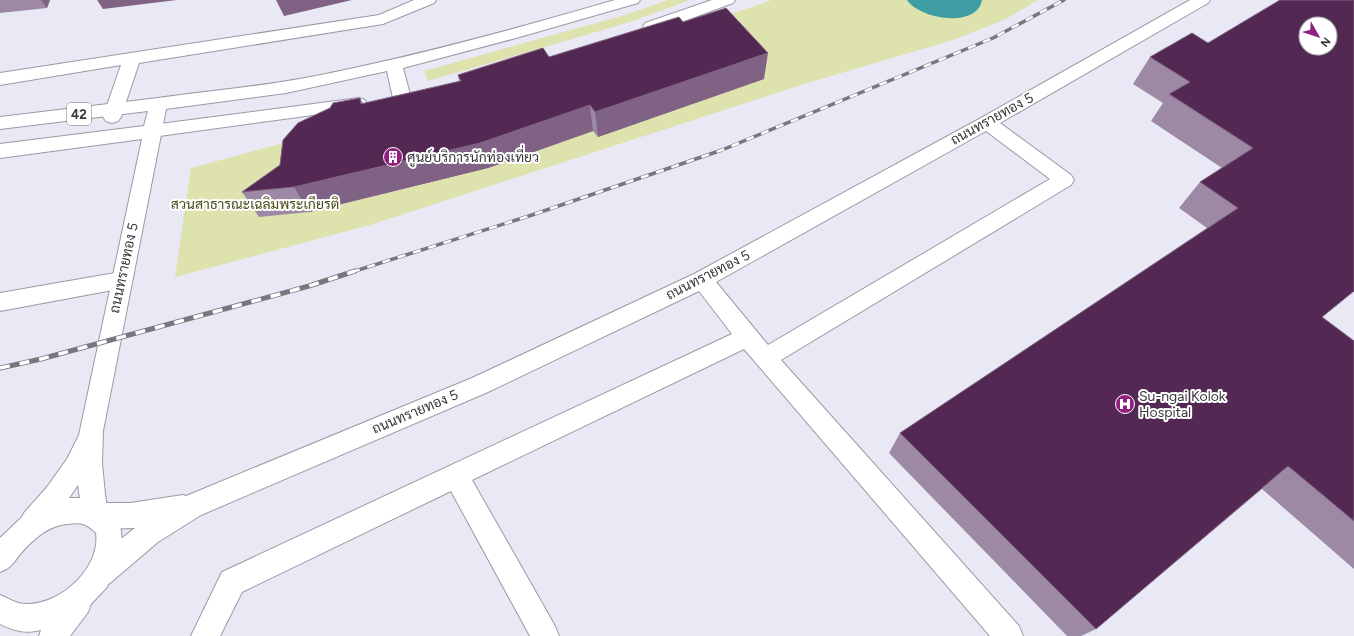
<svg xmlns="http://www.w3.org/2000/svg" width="1354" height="636" font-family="Figtree,Sarabun,sans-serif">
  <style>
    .green { fill: #dee2ac }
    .water { fill: #3e9ea4 }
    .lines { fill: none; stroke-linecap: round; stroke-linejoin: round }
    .minor-casing { stroke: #9a9aa5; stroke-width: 2 }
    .major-casing { stroke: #9a9aa5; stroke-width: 2 }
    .highway-casing { stroke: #9a9aa5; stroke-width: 2 }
    .minor { fill: #fff; fill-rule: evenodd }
    .major { fill: #fff; fill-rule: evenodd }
    .highway { fill: #fff; fill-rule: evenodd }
    .rail-far1-casing { stroke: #77777f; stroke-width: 3.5 }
    .rail-casing { stroke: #77777f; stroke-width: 5 }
    .rail-far1 { stroke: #fff; stroke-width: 2.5; stroke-dasharray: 8; stroke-linecap: butt }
    .rail { stroke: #fff; stroke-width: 3.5; stroke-dasharray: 10; stroke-linecap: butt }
    .wall { fill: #9e89a4 }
    .shaded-wall { fill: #806384 }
    .building { fill: #532954; stroke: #806384; fill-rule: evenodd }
    .labels { text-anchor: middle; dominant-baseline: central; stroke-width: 4; stroke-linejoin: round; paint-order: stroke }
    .shield { fill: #fff; stroke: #747478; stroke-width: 1 }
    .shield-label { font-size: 13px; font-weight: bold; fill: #39393e }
    .street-label { font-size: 14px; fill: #39393e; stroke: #fff }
    .poi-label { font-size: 14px; fill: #39393e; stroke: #fff; text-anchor: start }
    .park-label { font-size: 14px; fill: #4a4b18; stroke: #fff }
  </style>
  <rect width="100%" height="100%" fill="#e8e9f4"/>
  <g class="green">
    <path d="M668,0h22l-60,22 -202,59 -4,-10 201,-56z"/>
    <path d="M772,0h266l-32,19 -53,21 -149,44 -434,141 -195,52 16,-109 426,-115z"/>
  </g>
  <path class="water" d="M907,0h75c-5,29 -63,19 -75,0z"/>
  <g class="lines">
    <defs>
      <g id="minor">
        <path d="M414,0h22l-2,3 -51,21 -244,39 -18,54 -3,4 -6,2 -6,-2 -3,-4 18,-52 -121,20v-12l379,-58z"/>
        <path d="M1190,0h20l-2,3 -208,120 71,52 3,5 -3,5 -290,175 238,266 4,10h-33l-246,-287 -272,131 83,146 4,10h-29l-79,-145 -209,101 -22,44h-29l31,-64 510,-238 -33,-43 -211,101 -287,123 -43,27 -48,41 -10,4 -10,-4 -4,-10 4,-10 45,-35 -39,1 -9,-4 -4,-9 4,-9 9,-4h34l53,-8 3,1 286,-118 222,-104 287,-156zM986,131l64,48 -282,166 -52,-63z"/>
        <path d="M121,272l8,3 3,6 -3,6 -129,24v-18z"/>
      </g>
      <g id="major">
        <path d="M615,0h25l-2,3 -122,35 -113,30 8,30 -3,4 -6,2 -6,-2 -3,-4 -6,-27 -101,22 -128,17 -6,-2 -3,-4 3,-4 6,-2c49,-7 98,-11 147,-20 104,-20 207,-48 310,-78z"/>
        <path d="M712,0h23l-2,3 -76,28 -6,1 -6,-1 -2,-4 2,-4z"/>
        <path d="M359,98l6,2 3,4 -3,4 -213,29 -6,-2 -3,-4 3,-4 6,-2z"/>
      </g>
      <path id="highway" d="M158,98l6,2 3,4 -64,327 -1,32 3,31 2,15 7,6 7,15 1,18 -2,10 -13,29 -16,17 -3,8 -18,24h-31l2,-6c-15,4 -27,1 -41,-6v-29c10,4 18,10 29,9 33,-1 72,-37 67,-71 -9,-9 -15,-11 -28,-9 -19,1 -34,15 -46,28 -8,9 -10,16 -22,20v-34l22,-21 2,-4 23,-26 20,-28 12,-24 63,-296 -142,19v-14l144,-18 4,-15 -148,18v-12zM78,485l2,13h-11z"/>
    </defs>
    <use href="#minor" class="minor-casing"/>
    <use href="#major" class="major-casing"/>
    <use href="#highway" class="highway-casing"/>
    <use href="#minor" class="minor"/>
    <use href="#major" class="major"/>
    <use href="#highway" class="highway"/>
    <defs>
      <path id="rail-far1" d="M352,272l180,-57 190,-65 271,-112 71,-38"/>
      <path id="rail" d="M0,368l41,-9 268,-73 46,-15"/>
    </defs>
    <use href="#rail-far1" class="rail-far1-casing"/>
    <use href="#rail" class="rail-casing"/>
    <use href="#rail-far1" class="rail-far1"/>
    <use href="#rail" class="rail"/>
  </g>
  <g class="wall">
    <path d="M0,0h50l-3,8 -47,5z"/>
    <path d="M1280,0l42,317 32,24v228l-92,-80 -166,140 -15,7h-14l-178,-183 11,-20 307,-205 -28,-20 21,-26 22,-14 -71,-47 12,-18 -30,-19 17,-27 58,-14z"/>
    <path d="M683,22l81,57 -166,58 -5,-6 -105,37 -179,44 -50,5 -17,-25 38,-27 80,-67 3,5 96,-22 -1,-6 91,-18z"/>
  </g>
  <g class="shaded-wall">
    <path d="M41,0h9l-3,8z"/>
    <path d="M97,0h80l-74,9z"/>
    <path d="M276,0h76l-68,16z"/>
    <path d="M768,53l-4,26 -166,58 -3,-25z"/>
    <path d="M590,105l3,26 -105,37 -179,44 -15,-25z"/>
  </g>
  <g class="building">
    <path d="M1280,0h74v291l-32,26 32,24v180l-66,-55 -192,163 -196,-196 338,-225 -38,-26 53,-34 -84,-54 21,-12 -40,-25 42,-24 16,10zM1306,24h24v24h-24z"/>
    <path d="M726,8l42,45 -173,59 -5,-7 -110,38 -186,44 -52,5 38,-27 3,-25 15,-17 32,-15 3,-5 27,-5 1,6 100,-23 -3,-6 85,-27 6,9 130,-40 4,5z"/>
  </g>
  <defs>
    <symbol id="building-disc" viewBox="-11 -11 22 22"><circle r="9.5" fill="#902080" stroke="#fff"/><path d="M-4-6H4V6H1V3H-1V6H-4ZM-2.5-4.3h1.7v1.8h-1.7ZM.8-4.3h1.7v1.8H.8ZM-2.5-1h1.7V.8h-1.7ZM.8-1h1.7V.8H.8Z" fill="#fff"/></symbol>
    <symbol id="hospital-disc" viewBox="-11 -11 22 22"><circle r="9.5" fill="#902080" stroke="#fff"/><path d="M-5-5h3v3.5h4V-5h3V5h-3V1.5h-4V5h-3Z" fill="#fff"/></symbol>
  </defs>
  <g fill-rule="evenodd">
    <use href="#building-disc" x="382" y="146" width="22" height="22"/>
    <use href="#hospital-disc" x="1114" y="393" width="22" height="22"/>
  </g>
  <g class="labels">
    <rect class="shield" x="67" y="103" width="24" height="22" rx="3"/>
    <g class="shield-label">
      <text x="79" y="114">42</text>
    </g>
    <g class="street-label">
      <text transform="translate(992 119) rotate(-29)">ถนนทรายทอง 5</text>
      <text transform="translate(124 268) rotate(-78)">ถนนทรายทอง 5</text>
      <text transform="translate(708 275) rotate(-27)">ถนนทรายทอง 5</text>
      <text transform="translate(415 412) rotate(-23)">ถนนทรายทอง 5</text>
    </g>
    <g class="poi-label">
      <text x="407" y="157">ศูนย์บริการนักท่องเที่ยว</text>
      <text x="1139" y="396">Su-ngai Kolok<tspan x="1139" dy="16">Hospital</tspan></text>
    </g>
    <g class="park-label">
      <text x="255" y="204">สวนสาธารณะเฉลิมพระเกียรติ</text>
    </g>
  </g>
  <g transform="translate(1318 36) rotate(129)"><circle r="19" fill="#ffffff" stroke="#b0b0b2"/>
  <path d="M0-3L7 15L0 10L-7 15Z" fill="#902080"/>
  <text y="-6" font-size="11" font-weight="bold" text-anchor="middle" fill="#39393e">N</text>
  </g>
</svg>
